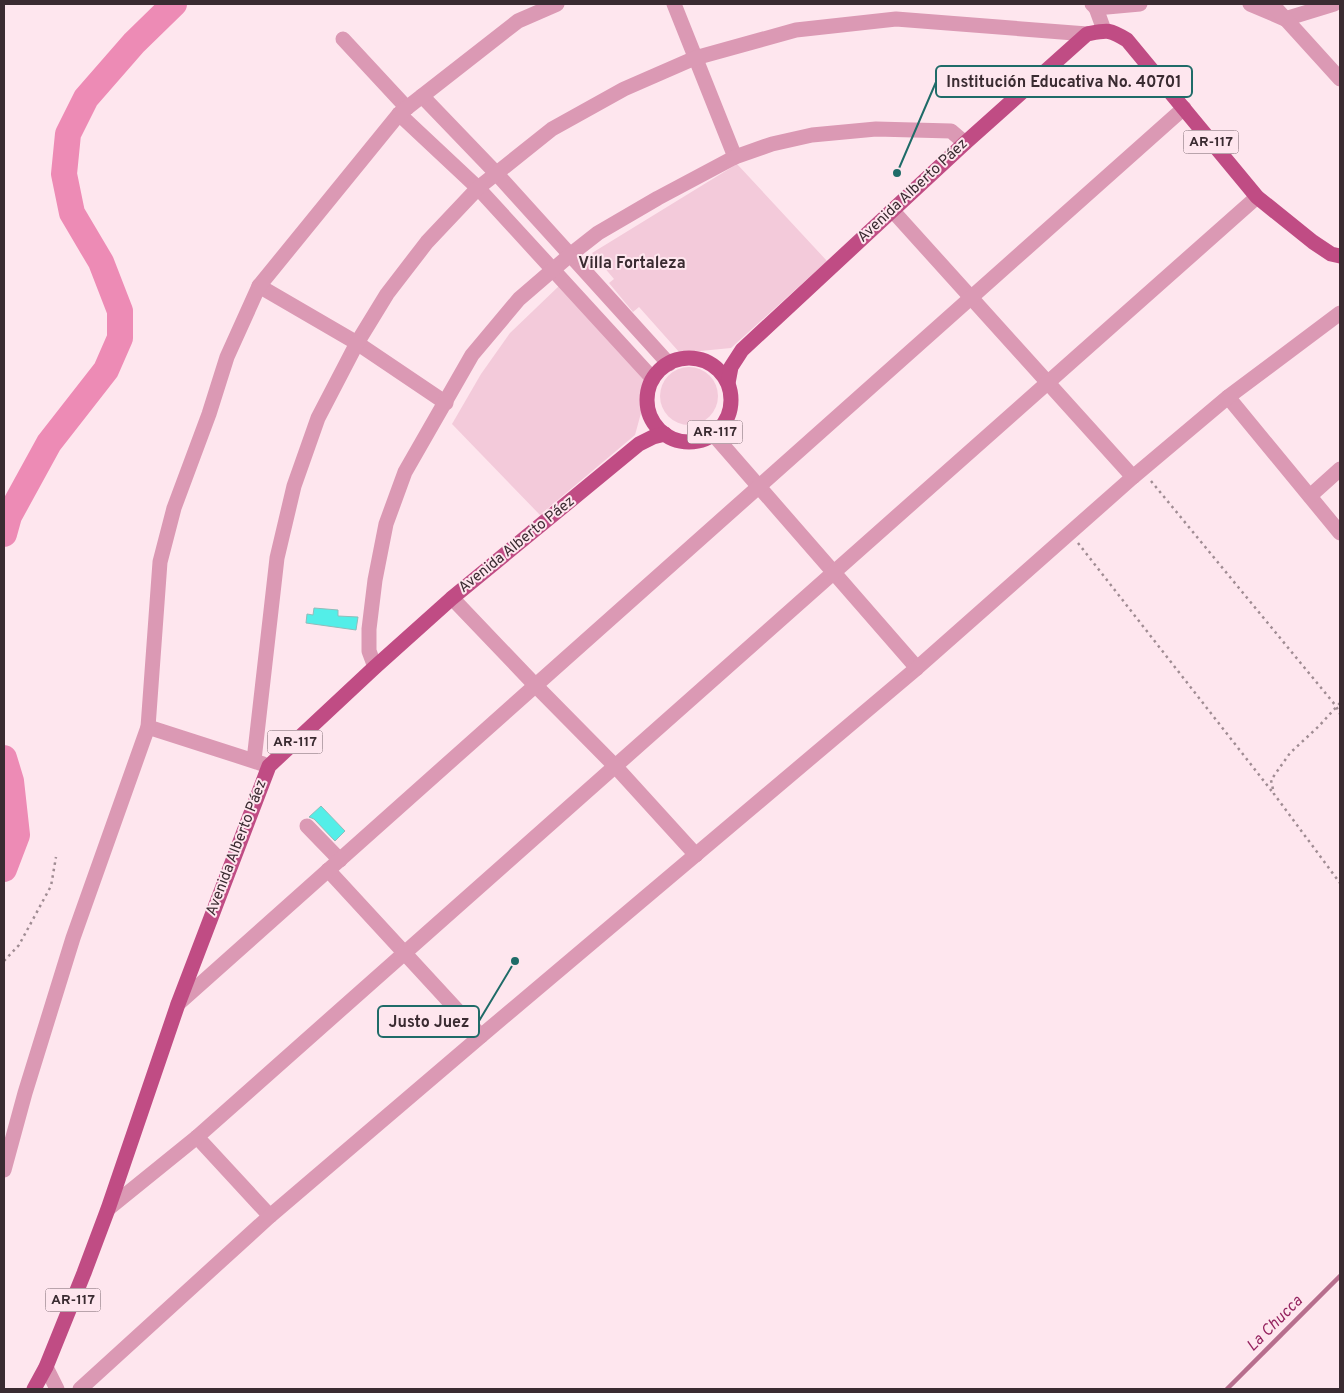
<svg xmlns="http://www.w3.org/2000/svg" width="1344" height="1393" font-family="Overpass,sans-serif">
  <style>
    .green { fill: #f3cada }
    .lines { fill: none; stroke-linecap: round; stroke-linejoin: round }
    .stream { stroke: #b76e8d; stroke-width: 4.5 }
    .river { stroke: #ed8bb5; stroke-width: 26 }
    .building { fill: #53eee8; stroke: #90bdba }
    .path { stroke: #a08c93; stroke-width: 2.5; stroke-dasharray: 2.5 4; stroke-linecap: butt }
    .minor { stroke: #db99b4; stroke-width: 15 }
    .major { stroke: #c04c84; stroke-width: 15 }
    .labels { text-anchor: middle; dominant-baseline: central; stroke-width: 4; stroke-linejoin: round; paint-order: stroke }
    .shield { fill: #fee6ee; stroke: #75636a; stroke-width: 1 }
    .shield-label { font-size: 14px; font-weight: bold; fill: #3a2b31 }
    .street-label { font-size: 15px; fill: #3a2b31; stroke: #fee6ee }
    .neighbourhood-label { font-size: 16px; font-weight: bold; fill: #3a2b31; stroke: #fee6ee }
    .water-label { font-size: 16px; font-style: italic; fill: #95235f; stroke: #fee6ee }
    .leader { fill: none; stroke: #1f6b68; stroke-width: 2 }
    .callout-dot { fill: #1f6b68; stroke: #fee6ee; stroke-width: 2 }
    .callout { fill: #fee6ee; stroke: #1f6b68; stroke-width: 2 }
    .callout-label { font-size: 16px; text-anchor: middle; font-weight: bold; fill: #3a2b31 }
  </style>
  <rect width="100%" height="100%" fill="#fee6ee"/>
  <g class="green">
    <path d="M737,164l90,97 -96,87 -51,5 -41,-46 -6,5 -24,-29 5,-4 -22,-26z"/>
    <path d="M560,285l85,85 -4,43 -6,22 -95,80 -88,-91 29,-50 29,-41z"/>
    <circle cx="689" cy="396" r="29"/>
  </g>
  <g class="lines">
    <path class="stream" d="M1227,1389l113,-113"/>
    <g class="river">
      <path d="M4,534l5,-18 40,-73 57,-73 14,-32v-27l-19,-49 -29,-49 -8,-39 4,-40 18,-36 48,-55 40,-39"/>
      <path d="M4,758l7,23 6,54 -13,34"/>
    </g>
  </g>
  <g class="building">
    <path d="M314,608l24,2v6l20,1 -2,13 -50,-7 1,-9 6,1z"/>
    <path d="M321,806l24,25 -10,10 -21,-22 -5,-2z"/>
  </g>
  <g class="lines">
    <g class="path">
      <path d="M1151,481l185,225 4,8"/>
      <path d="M1078,543l196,251"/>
      <path d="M1340,703l-21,23 -29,27 -19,27 3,14 66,89"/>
      <path d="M4,961l15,-16 32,-59 5,-29"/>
    </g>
    <g class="minor">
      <path d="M674,4l61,153"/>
      <path d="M1092,4l4,4 8,22"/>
      <path d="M1250,4l35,15 49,-15"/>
      <path d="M1272,4l68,75"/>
      <path d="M1096,8l44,-4"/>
      <path d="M343,39l64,69"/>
      <path d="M422,96l74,77 173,191"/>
      <path d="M399,114l79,74 175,191"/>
      <path d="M892,210l241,267"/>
      <path d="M259,286l98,57 89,60"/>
      <path d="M1228,397l112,136"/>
      <path d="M713,434l204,234"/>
      <path d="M1310,496l30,-27"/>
      <path d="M452,598l84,88 79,80 81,89"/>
      <path d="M375,667l-6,-16v-22l6,-49 11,-56 19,-52 67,-117 47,-56 51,-44 28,-22 60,-35 77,-41 37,-13 40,-9 64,-6 75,2 14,12"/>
      <path d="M148,727l115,37"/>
      <path d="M254,760l23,-202 17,-72 24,-68 39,-75 30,-49 40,-52 51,-54 74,-59 72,-40 71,-31 101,-28 100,-11 191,15"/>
      <path d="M307,826l33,34"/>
      <path d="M328,870l153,166"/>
      <path d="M178,1004c336,-298 669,-600 1006,-896"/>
      <path d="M197,1137l73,79"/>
      <path d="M4,1170l21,-77 48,-155 75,-211 12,-165 14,-54 35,-94 18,-57 32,-71 140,-172 119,-93 39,-17"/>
      <path d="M108,1209l89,-72 1060,-940"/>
      <path d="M46,1367l11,22"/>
      <path d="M80,1389l190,-173 211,-180 436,-368 216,-191 95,-80 112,-84"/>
    </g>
    <g class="major">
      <circle cx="689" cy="400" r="42"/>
      <path d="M728,383l3,-16 11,-17 223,-207 122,-109c21,-4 22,-5 40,6l130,157 56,45 18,12 9,2"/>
      <path d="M34,1389l12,-22 38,-94 24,-64 70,-205 91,-238 106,-99 77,-69 187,-154 14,-7 12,-3"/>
    </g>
  </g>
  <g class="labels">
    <g class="shield">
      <rect x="1183.5" y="130.5" width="55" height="23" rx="4"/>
      <rect x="687.5" y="420.5" width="55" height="23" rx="4"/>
      <rect x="267.5" y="730.5" width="55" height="23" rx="4"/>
      <rect x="45.5" y="1288.5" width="55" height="23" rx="4"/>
    </g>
    <g class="shield-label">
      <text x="1211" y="142">AR-117</text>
      <text x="715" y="432">AR-117</text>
      <text x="295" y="742">AR-117</text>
      <text x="73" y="1300">AR-117</text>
    </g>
    <g class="street-label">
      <text transform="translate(913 191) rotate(-43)">Avenida Alberto Páez</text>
      <text transform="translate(517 545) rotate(-39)">Avenida Alberto Páez</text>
      <text transform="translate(237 848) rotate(-69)">Avenida Alberto Páez</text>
    </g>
    <g class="neighbourhood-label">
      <text x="632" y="264">Villa Fortaleza</text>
    </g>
    <g class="water-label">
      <text transform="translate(1275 1324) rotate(-45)">La Chucca</text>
    </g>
  </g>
  <path class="leader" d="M897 173L936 82M515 961L479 1021"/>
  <g class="callout-dot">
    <circle cx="897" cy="173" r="5"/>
    <circle cx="515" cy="961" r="5"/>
  </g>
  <g class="callout">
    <rect x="936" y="66" width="256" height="31" rx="5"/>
    <rect x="378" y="1006" width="101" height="31" rx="5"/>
  </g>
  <g class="callout-label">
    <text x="1064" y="87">Institución Educativa No. 40701</text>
    <text x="429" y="1027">Justo Juez</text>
  </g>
  <rect width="1344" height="1393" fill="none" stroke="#3a2b31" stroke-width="10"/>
</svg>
